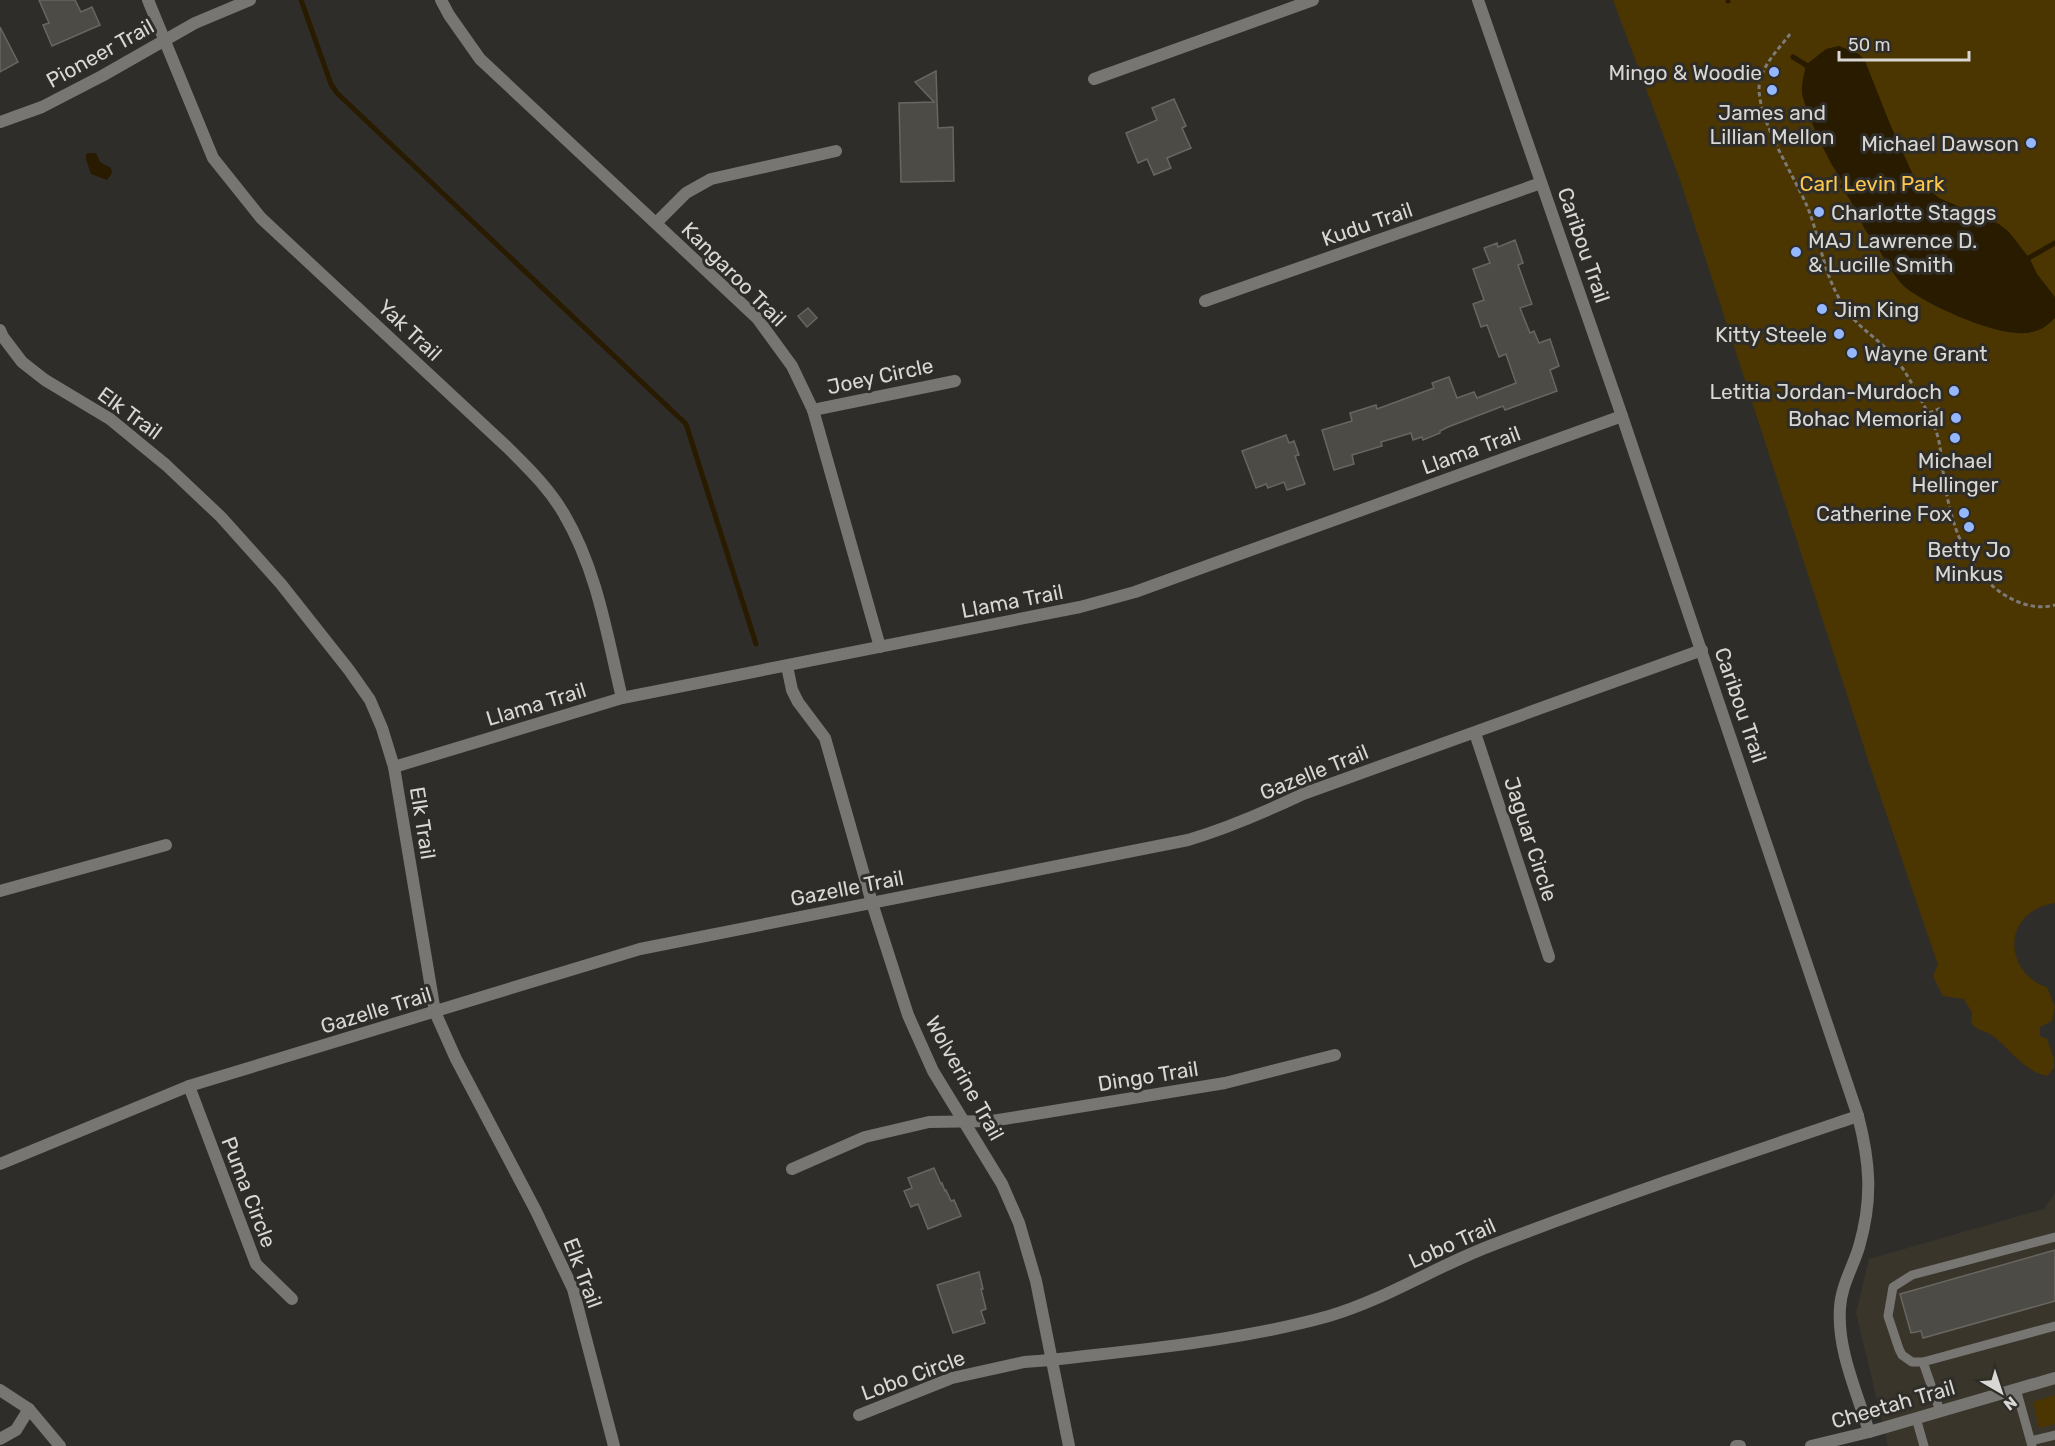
<svg xmlns="http://www.w3.org/2000/svg" width="2055" height="1446" font-family="Rubik,sans-serif">
  <style>
    .built { fill: #3a352b }
    .green { fill: #4b3500 }
    .water { fill: #281b00 }
    .lines { fill: none; stroke-linecap: round; stroke-linejoin: round }
    .stream { stroke: #281b00; stroke-width: 5 }
    .building { fill: #4d4b46; stroke: #686661; stroke-width: 1.5 }
    .path { stroke: #7d7b78; stroke-width: 3; stroke-dasharray: 4.5 3; stroke-linecap: butt }
    .service { stroke: #777673; stroke-width: 9 }
    .minor { stroke: #777673; stroke-width: 12 }
    .poi-dot { fill: #94b7fd; stroke: #2f2d29; stroke-width: 2 }
    .labels { text-anchor: middle; dominant-baseline: central; stroke-width: 6; stroke-linejoin: round; paint-order: stroke }
    .street-label { font-size: 21px; fill: #d8d7d4; stroke: #2f2d29 }
    .poi-label { font-size: 21px; fill: #d8d7d4; stroke: #2f2d29; text-anchor: end }
    .park-label { font-size: 21px; fill: #fdc74c; stroke: #2f2d29 }
  </style>
  <rect width="100%" height="100%" fill="#2f2d29"/>
  <path class="built" d="M2055,1193v253h-167l-32,-133 13,-54 175,-50z"/>
  <g class="green">
    <path d="M1613,0h442v903c-7,1 -17,4 -22,8 -32,21 -20,66 14,76l8,20 -3,14 -12,6v9l7,3 7,20v9l-7,8c-23,-5 -35,-25 -53,-39 -9,-8 -16,-4 -23,-15l1,-9 -8,-14 -21,-3 -10,-20 5,-11 -66,-193 -192,-592z"/>
    <path d="M2055,1395v29l-16,4 -6,-26z"/>
  </g>
  <g class="water">
    <path d="M1839,46l20,8 6,7 25,63 24,53 25,21 60,26 10,8 21,27 7,15 18,23v21c-7,7 -13,12 -23,14 -29,8 -103,-26 -126,-44 -10,-8 -25,-34 -31,-46 -16,-15 -19,-40 -35,-55l2,-5 -2,-5c-12,-15 -34,-65 -38,-83 -1,-9 2,-19 4,-29l20,-16z"/>
    <path d="M90,153h6l4,9 11,6 1,5 -5,7 -16,-6 -5,-15v-5z"/>
  </g>
  <g class="lines">
    <g class="stream">
      <path d="M301,0l30,84 6,9 349,331 70,220"/>
      <path d="M1728,0v1"/>
      <path d="M1793,57l13,8 3,6"/>
      <path d="M2025,260l30,-17"/>
    </g>
  </g>
  <g class="building">
    <path d="M39,0h36l6,12 11,-5 8,18 -48,21 -9,-21 6,-2z"/>
    <path d="M0,27l18,35 -18,10z"/>
    <path d="M936,71l2,57 15,-1 1,54 -53,1 -2,-79 35,-1 -19,-20z"/>
    <path d="M1174,99l12,27 -4,2 9,20 -24,10 4,10 -17,7 -7,-16 -9,4 -12,-30 31,-13 -5,-12z"/>
    <path d="M1515,240l8,23 -5,2 14,39 -12,4 10,25 4,-2 5,12 11,-4 9,27 -9,4 7,21 -52,19 -2,-4 -55,21 -8,4v2l-17,7 -1,-3 -9,3 -2,-7 -30,9 1,4 -30,9 2,9 -20,6 -12,-40 30,-9 -2,-8 26,-8 1,4 57,-21 -2,-5 17,-6 8,21 17,-6 3,6 39,-15 -10,-29 -7,3 -12,-32 -6,2 -8,-23 11,-4 -11,-31 17,-6 -6,-15 13,-5 1,4z"/>
    <path d="M808,308l9,10 -10,9 -9,-11z"/>
    <path d="M1286,435l3,8 5,-2 5,14 -4,1 10,28 -18,6 -3,-8 -16,6 -2,-4 -10,4 -14,-37z"/>
    <path d="M934,1168l7,16 1,-1 3,8 1,-1 5,11 3,-1 7,16 -33,13 -10,-25 -7,3 -7,-16 8,-3 -4,-10z"/>
    <path d="M2055,1250v51l-132,37 -2,-7 -10,2 -11,-39z"/>
    <path d="M979,1272l4,17h-2l5,20 -5,2 4,12 -32,10 -16,-48z"/>
  </g>
  <g class="lines">
    <g class="path">
      <path d="M1790,34c-12,16 -30,33 -31,54 0,34 34,86 48,118 15,37 15,67 38,102 12,19 34,31 48,48 11,12 19,28 27,42 6,11 12,22 16,33 5,14 5,27 7,40 6,47 20,96 60,123 16,10 34,16 52,11"/>
      <path d="M1929,413l12,-5"/>
    </g>
    <g class="service">
      <path d="M1923,1362l132,-36"/>
      <path d="M2016,1389l16,57"/>
      <path d="M1940,1411l-17,-49h-11l-10,-7 -3,-6 -11,-33 5,-29 19,-12 143,-38"/>
      <path d="M1916,1418l8,28"/>
      <path d="M2031,1441l24,-6"/>
    </g>
    <g class="minor">
      <path d="M148,0l65,158 48,60 246,229c21,21 42,41 57,67 33,56 43,121 58,184"/>
      <path d="M441,0l8,15 31,44 277,259 35,48 21,44 67,237"/>
      <path d="M1478,0l144,416 236,700c12,46 15,83 1,131 -6,20 -18,39 -19,61 -3,42 17,84 29,124"/>
      <path d="M1094,79l219,-79"/>
      <path d="M0,122l42,-15 60,-31 93,-53 55,-23"/>
      <path d="M656,223l30,-30 25,-14 125,-28"/>
      <path d="M1205,301l336,-118"/>
      <path d="M0,330l3,7 19,25 23,18 65,39 56,46 55,52 60,67 68,86 21,30 12,28 12,39 41,245 21,47 80,152 37,78 41,157"/>
      <path d="M813,410l142,-29"/>
      <path d="M787,666l5,24 6,12 27,36 47,165 36,112 25,56 69,113 17,39 17,58 33,165"/>
      <path d="M1475,733l74,224"/>
      <path d="M394,767l228,-69 458,-91 55,-15 487,-176"/>
      <path d="M0,891l166,-46"/>
      <path d="M189,1086l67,178 36,35"/>
      <path d="M0,1164l189,-78 451,-137 548,-109c40,-12 77,-28 115,-46l399,-144"/>
      <path d="M792,1169l73,-32 64,-15 63,-1 233,-38 110,-28"/>
      <path d="M0,1390l29,19 31,37"/>
      <path d="M859,1415l93,-37 72,-16 27,-2c93,-11 188,-19 278,-44 58,-17 109,-51 166,-72 120,-46 242,-87 363,-128"/>
      <path d="M0,1439l16,-9 13,-21"/>
      <path d="M1736,1446h4"/>
      <path d="M1811,1446l58,-14 186,-54"/>
    </g>
  </g>
  <g class="poi-dot">
    <circle cx="1774" cy="72" r="6"/>
    <circle cx="1772" cy="90" r="6"/>
    <circle cx="2031" cy="143" r="6"/>
    <circle cx="1819" cy="212" r="6"/>
    <circle cx="1796" cy="252" r="6"/>
    <circle cx="1822" cy="309" r="6"/>
    <circle cx="1839" cy="334" r="6"/>
    <circle cx="1852" cy="353" r="6"/>
    <circle cx="1954" cy="391" r="6"/>
    <circle cx="1956" cy="418" r="6"/>
    <circle cx="1955" cy="438" r="6"/>
    <circle cx="1964" cy="513" r="6"/>
    <circle cx="1969" cy="527" r="6"/>
  </g>
  <g class="labels">
    <g class="street-label">
      <text transform="translate(100 53) rotate(-29)">Pioneer Trail</text>
      <text transform="translate(1367 224) rotate(-19)">Kudu Trail</text>
      <text transform="translate(1584 245) rotate(71)">Caribou Trail</text>
      <text transform="translate(734 274) rotate(45)">Kangaroo Trail</text>
      <text transform="translate(410 330) rotate(43)">Yak Trail</text>
      <text transform="translate(880 376) rotate(-12)">Joey Circle</text>
      <text transform="translate(130 413) rotate(36)">Elk Trail</text>
      <text transform="translate(1471 450) rotate(-20)">Llama Trail</text>
      <text transform="translate(1012 601) rotate(-11)">Llama Trail</text>
      <text transform="translate(536 704) rotate(-17)">Llama Trail</text>
      <text transform="translate(1741 705) rotate(71)">Caribou Trail</text>
      <text transform="translate(1314 772) rotate(-22)">Gazelle Trail</text>
      <text transform="translate(423 823) rotate(81)">Elk Trail</text>
      <text transform="translate(1531 839) rotate(72)">Jaguar Circle</text>
      <text transform="translate(847 888) rotate(-11)">Gazelle Trail</text>
      <text transform="translate(376 1010) rotate(-17)">Gazelle Trail</text>
      <text transform="translate(1148 1076) rotate(-9)">Dingo Trail</text>
      <text transform="translate(965 1078) rotate(61)">Wolverine Trail</text>
      <text transform="translate(249 1192) rotate(69)">Puma Circle</text>
      <text transform="translate(1452 1243) rotate(-24)">Lobo Trail</text>
      <text transform="translate(583 1273) rotate(69)">Elk Trail</text>
      <text transform="translate(913 1375) rotate(-20)">Lobo Circle</text>
      <text transform="translate(1893 1404) rotate(-16)">Cheetah Trail</text>
    </g>
    <g class="poi-label">
      <text x="1762" y="72">Mingo &amp; Woodie</text>
      <text x="1772" y="112" text-anchor="middle">James and<tspan x="1772" dy="24">Lillian Mellon</tspan></text>
      <text x="2019" y="143">Michael Dawson</text>
      <text x="1831" y="212" text-anchor="start">Charlotte Staggs</text>
      <text x="1808" y="240" text-anchor="start">MAJ Lawrence D.<tspan x="1808" dy="24">&amp; Lucille Smith</tspan></text>
      <text x="1834" y="309" text-anchor="start">Jim King</text>
      <text x="1827" y="334">Kitty Steele</text>
      <text x="1864" y="353" text-anchor="start">Wayne Grant</text>
      <text x="1942" y="391">Letitia Jordan-Murdoch</text>
      <text x="1944" y="418">Bohac Memorial</text>
      <text x="1955" y="460" text-anchor="middle">Michael<tspan x="1955" dy="24">Hellinger</tspan></text>
      <text x="1952" y="513">Catherine Fox</text>
      <text x="1969" y="549" text-anchor="middle">Betty Jo<tspan x="1969" dy="24">Minkus</tspan></text>
    </g>
    <g class="park-label">
      <text x="1872" y="183">Carl Levin Park</text>
    </g>
  </g>
  <g transform="translate(2001 1392) rotate(141)" stroke="#2f2d29" stroke-width="4.5" paint-order="stroke">
  <path d="M0-4.5L10 22L0 15L-10 22Z" fill="#d8d7d4"/>
  <text y="-9" font-size="16" font-weight="bold" text-anchor="middle" fill="#d8d7d4">N</text>
  </g>
  <path d="M1839 51v9h130v-9" fill="none" stroke="#d8d7d4" stroke-width="3"/>
  <text x="1848" y="51" font-size="18" fill="#d8d7d4" stroke="#2f2d29" stroke-width="4.5" paint-order="stroke">50 m</text>
</svg>
